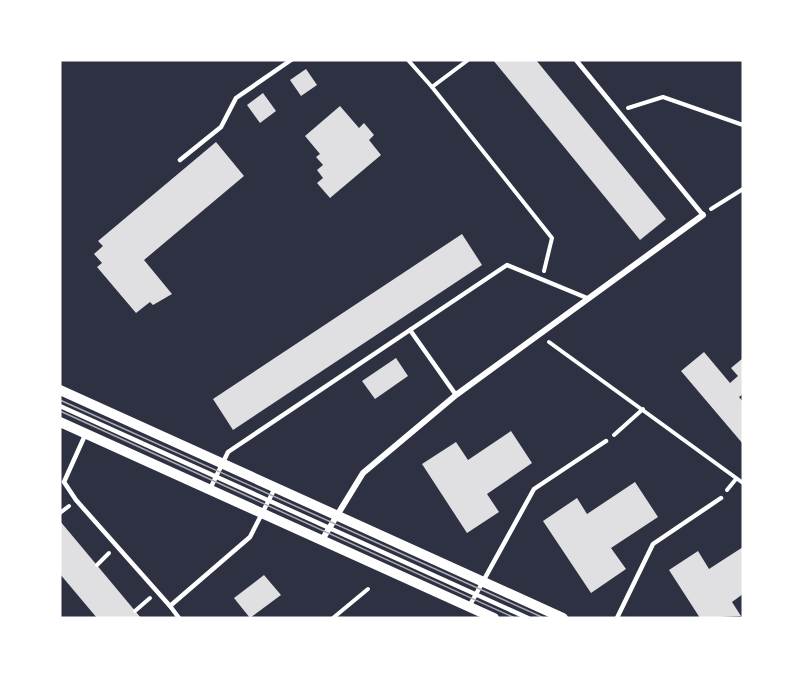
<svg xmlns="http://www.w3.org/2000/svg" width="803" height="678" font-family="'IBM Plex Sans',sans-serif">
  <style>
    .building { fill: #e0e0e3 }
    .lines { fill: none; stroke-linecap: round; stroke-linejoin: round }
    .path { stroke: #fff; stroke-width: 4 }
    .service { stroke: #fff; stroke-width: 4.5 }
    .minor { stroke: #fff; stroke-width: 6 }
    .tertiary { stroke: #fff; stroke-width: 10 }
    .tram { stroke: #abadb3; stroke-width: 1.5 }
  </style>
  <rect width="100%" height="100%" fill="#2d3142"/>
  <g class="building">
    <path d="M493,60h43l130,159 -26,21z"/>
    <path d="M306,69l11,16 -16,11 -11,-16z"/>
    <path d="M263,93l13,18 -16,12 -13,-18z"/>
    <path d="M340,106l19,22 5,-5 10,12 -5,5 12,15 -51,43 -13,-15 6,-5 -6,-8 6,-5 -7,-8 4,-3 -15,-18z"/>
    <path d="M216,142l28,34 -100,84 28,34 -19,11 -3,-3 -14,11 -39,-46 5,-4 -8,-9 9,-8 -5,-5z"/>
    <path d="M462,234l20,31 -249,165 -20,-31z"/>
    <path d="M704,352l26,31 8,-7 -7,-8 12,-10v36l-4,3 4,5v42l-62,-73z"/>
    <path d="M396,358l12,18 -33,23 -13,-18z"/>
    <path d="M511,431l21,32 -45,31 12,18 -32,21 -45,-69 34,-22 12,18z"/>
    <path d="M635,482l23,35 -47,31 15,21 -35,24 -48,-72 34,-23 10,16z"/>
    <path d="M60,521l81,97h-44l-37,-44z"/>
    <path d="M743,547v47l-11,8 9,14 -41,2 -31,-48 29,-19 11,18z"/>
    <path d="M264,575l17,20 -31,23 -16,-20z"/>
  </g>
  <g class="lines">
    <g class="path">
      <path d="M408,60l24,27 36,-27"/>
      <path d="M432,87l120,151 -8,33"/>
      <path d="M628,108l35,-11 80,28"/>
      <path d="M711,209l32,-20"/>
      <path d="M549,342l194,141"/>
      <path d="M614,435l29,-26"/>
      <path d="M727,490l9,-11"/>
      <path d="M60,513l9,-7"/>
      <path d="M97,565l12,-12"/>
      <path d="M135,611l15,-13"/>
      <path d="M333,618l35,-29"/>
    </g>
    <g class="service">
      <path d="M576,60l127,155"/>
      <path d="M180,160l41,-33 15,-29 55,-38"/>
      <path d="M410,330l46,65"/>
      <path d="M60,406l468,212"/>
      <path d="M86,433l-22,49 12,18 94,106"/>
      <path d="M210,489l18,-37 279,-187 80,33"/>
      <path d="M470,605l64,-116 72,-48"/>
      <path d="M179,618l-9,-12 80,-69 25,-49"/>
      <path d="M617,618l36,-74 68,-46"/>
    </g>
    <path class="minor" d="M322,540l41,-67 93,-78 247,-180"/>
    <g class="tertiary">
      <path d="M60,390l503,228"/>
      <path d="M60,422l434,196"/>
    </g>
    <g class="tram">
      <path d="M60,400l484,218"/>
      <path d="M60,411l455,207"/>
    </g>
  </g>
  <rect width="803" height="678" fill="none" stroke="#ffffff" stroke-width="123"/>
</svg>
